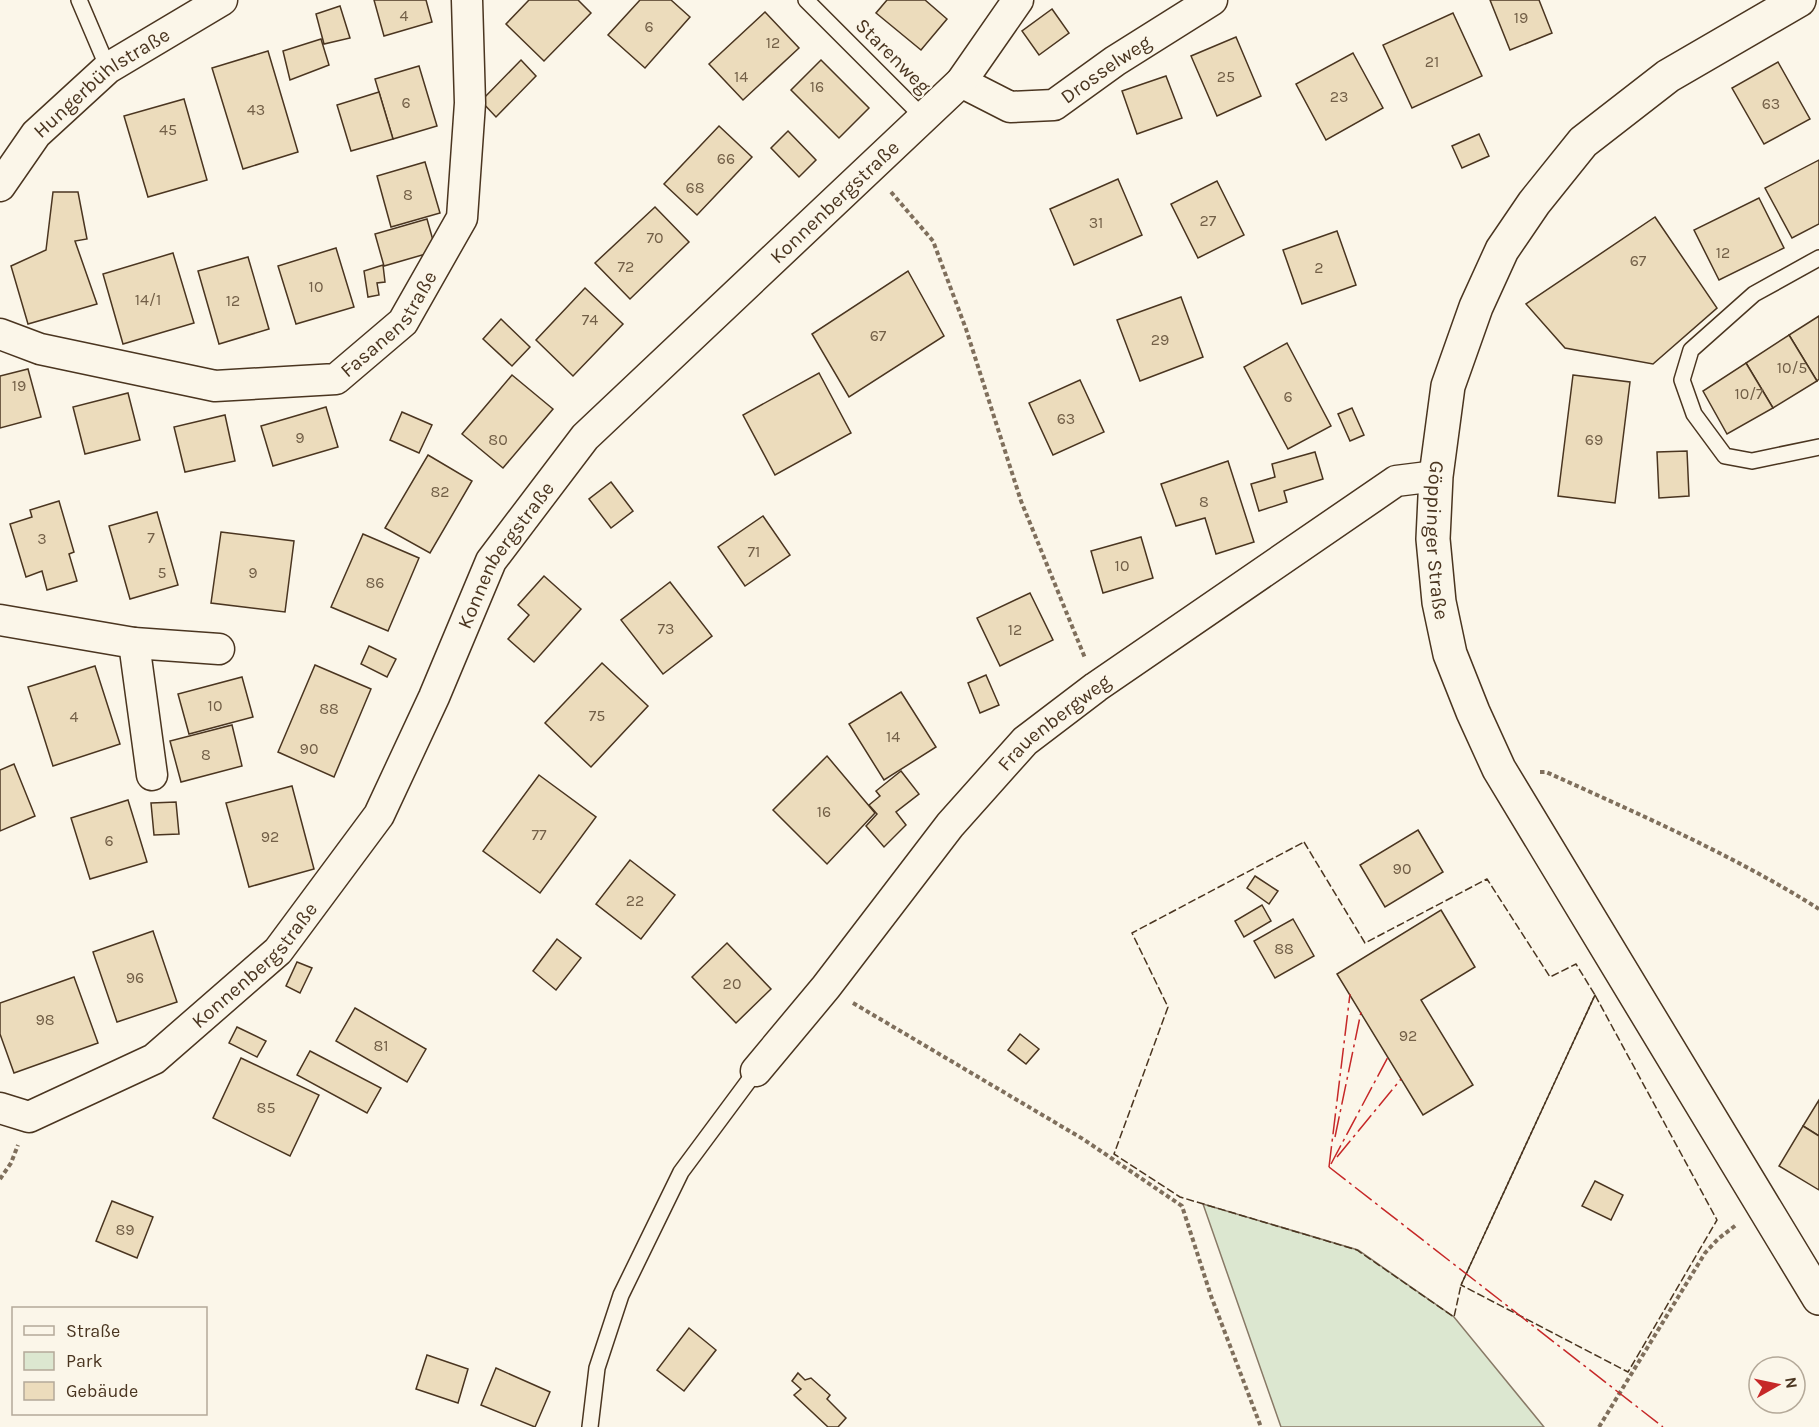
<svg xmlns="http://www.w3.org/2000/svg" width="1819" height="1427" font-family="Karla,sans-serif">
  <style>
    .green { fill: #dce7d0; stroke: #887966; stroke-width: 1.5 }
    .building { fill: #ecdcbc; stroke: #4a3520; stroke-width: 1.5 }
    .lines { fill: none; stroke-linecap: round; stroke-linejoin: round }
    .service-casing { stroke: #4a3520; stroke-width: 18 }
    .minor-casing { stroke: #4a3520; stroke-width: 33 }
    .secondary-casing { stroke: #4a3520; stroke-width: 36 }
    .path { stroke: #7f6f5c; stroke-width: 4; stroke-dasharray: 4.5 3; stroke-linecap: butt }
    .service { stroke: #fbf6e9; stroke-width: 15 }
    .minor { stroke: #fbf6e9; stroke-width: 30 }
    .secondary { stroke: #fbf6e9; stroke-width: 33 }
    .fence { stroke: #4a3520; stroke-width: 1.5; stroke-dasharray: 8 3; stroke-linecap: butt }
    .power { stroke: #c62828; stroke-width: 1.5; stroke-dasharray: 21 4.5 3 4.5; stroke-linecap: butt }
    .labels { text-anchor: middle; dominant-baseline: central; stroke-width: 4.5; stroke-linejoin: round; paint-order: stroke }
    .number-label { font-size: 16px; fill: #725f47 }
    .street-label { font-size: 20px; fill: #4a3520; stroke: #fbf6e9 }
  </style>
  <rect width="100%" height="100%" fill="#fbf6e9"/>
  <path class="green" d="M1203,1204l155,46 96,67 90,110h-263z"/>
  <g class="building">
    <path d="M374,0h52l6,22 -48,14z"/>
    <path d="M529,0h49l13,13 -47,48 -38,-37z"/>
    <path d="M640,0h31l19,17 -45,51 -37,-33z"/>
    <path d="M887,0h38l22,19 -26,31 -45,-37z"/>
    <path d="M1490,0h49l13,33 -42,17z"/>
    <path d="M340,6l10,32 -26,6 -8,-30z"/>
    <path d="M1052,9l17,24 -30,22 -17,-24z"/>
    <path d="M765,12l34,36 -56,52 -34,-36z"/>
    <path d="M1453,13l29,63 -70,32 -29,-63z"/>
    <path d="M1236,37l25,59 -44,20 -26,-60z"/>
    <path d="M321,39l8,26 -39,15 -7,-29z"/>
    <path d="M268,51l30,101 -55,17 -31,-101z"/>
    <path d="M1353,53l30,55 -57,32 -30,-56z"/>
    <path d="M521,60l15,16 -40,41 -15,-16z"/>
    <path d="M821,60l48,48 -30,30 -48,-48z"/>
    <path d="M1778,62l32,57 -46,25 -32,-56z"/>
    <path d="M419,66l18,60 -44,13 -18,-60z"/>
    <path d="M1166,76l16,42 -45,16 -15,-43z"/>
    <path d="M379,92l14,47 -42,12 -14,-46z"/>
    <path d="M184,99l23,81 -59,17 -24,-81z"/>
    <path d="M719,126l33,31 -55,58 -33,-31z"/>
    <path d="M788,131l28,29 -17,17 -28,-29z"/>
    <path d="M1479,134l10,22 -27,12 -10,-22z"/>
    <path d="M1819,160v64l-27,14 -27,-50z"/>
    <path d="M425,162l15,51 -49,14 -14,-51z"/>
    <path d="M1118,179l24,56 -68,30 -24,-56z"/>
    <path d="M1217,181l27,54 -46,23 -27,-54z"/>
    <path d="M53,192h25l9,47 -12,2 22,63 -69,20 -17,-58 35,-16z"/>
    <path d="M1759,198l25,50 -65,32 -25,-50z"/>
    <path d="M655,207l34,35 -59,57 -35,-36z"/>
    <path d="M1655,217l62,91 -64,56 -88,-16 -39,-44z"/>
    <path d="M427,219l9,32 -52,15 -9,-32z"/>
    <path d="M1337,231l19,54 -54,19 -19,-54z"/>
    <path d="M336,248l18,59 -58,17 -18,-58z"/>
    <path d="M173,253l21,70 -71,21 -20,-70z"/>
    <path d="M248,257l21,72 -50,15 -21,-73z"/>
    <path d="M383,265l2,17 -8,1 2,12 -11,2 -4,-26z"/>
    <path d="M908,271l36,65 -95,61 -37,-63z"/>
    <path d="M585,288l38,36 -50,52 -37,-36z"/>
    <path d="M1181,297l22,60 -63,24 -23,-61z"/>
    <path d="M1819,316v63l-2,2 -28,-46z"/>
    <path d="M501,319l29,28 -18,19 -29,-27z"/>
    <path d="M1789,335l28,46 -44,27 -27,-45z"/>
    <path d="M1287,343l44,83 -43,23 -44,-82z"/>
    <path d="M1746,363l27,45 -46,26 -24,-43z"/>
    <path d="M28,369l13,48 -41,11v-52z"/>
    <path d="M819,373l32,60 -76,42 -32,-60z"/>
    <path d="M512,375l41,34 -50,59 -41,-34z"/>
    <path d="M1573,375l57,7 -15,121 -57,-7z"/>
    <path d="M1080,380l24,52 -51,23 -24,-52z"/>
    <path d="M128,393l12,47 -55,14 -12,-47z"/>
    <path d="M326,407l12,40 -65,19 -12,-40z"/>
    <path d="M1352,408l12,27 -14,6 -12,-27z"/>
    <path d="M402,412l30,13 -13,28 -29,-13z"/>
    <path d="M225,415l10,46 -50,11 -11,-45z"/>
    <path d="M1687,451l2,45 -30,2 -2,-46z"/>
    <path d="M1315,452l8,27 -39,12 3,11 -28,9 -8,-27 24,-7 -3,-13z"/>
    <path d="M428,455l44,26 -42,72 -45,-25z"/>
    <path d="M1228,461l26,81 -38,12 -11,-36 -29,8 -15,-42z"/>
    <path d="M611,482l22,29 -22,17 -22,-29z"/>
    <path d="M59,501l15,51 -5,2 8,27 -30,9 -5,-19 -16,6 -16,-53 22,-7 -2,-7z"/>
    <path d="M157,512l21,73 -48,14 -21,-73z"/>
    <path d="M763,516l27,39 -45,31 -27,-39z"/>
    <path d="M221,532l73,9 -9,71 -74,-9z"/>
    <path d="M363,534l56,24 -31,73 -57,-24z"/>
    <path d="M1141,537l12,41 -50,15 -12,-42z"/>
    <path d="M544,576l37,33 -47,53 -26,-23 21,-24 -11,-10z"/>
    <path d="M670,582l42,54 -49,38 -42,-54z"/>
    <path d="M1030,593l23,47 -53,26 -23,-48z"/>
    <path d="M369,646l27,13 -9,18 -26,-13z"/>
    <path d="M602,663l46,43 -57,61 -46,-44z"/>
    <path d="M315,665l56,24 -37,88 -56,-25z"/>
    <path d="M95,666l25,78 -67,22 -25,-79z"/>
    <path d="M986,675l13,30 -19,8 -12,-30z"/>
    <path d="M242,677l11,40 -64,17 -11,-40z"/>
    <path d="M901,692l35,55 -52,33 -35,-56z"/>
    <path d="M232,725l10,41 -61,16 -11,-41z"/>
    <path d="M827,756l48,57 -48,51 -54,-54z"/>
    <path d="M14,764l21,52 -35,15v-61z"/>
    <path d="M901,771l18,23 -23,18 10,13 -22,22 -18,-21 11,-12 -8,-9 11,-9 -4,-5z"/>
    <path d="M539,775l57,42 -56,76 -57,-42z"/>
    <path d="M292,786l22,83 -65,18 -23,-84z"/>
    <path d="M128,800l19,62 -57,17 -19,-61z"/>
    <path d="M176,802l3,32 -25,1 -3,-32z"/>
    <path d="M1418,830l25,42 -58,35 -25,-42z"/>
    <path d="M630,860l45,35 -34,44 -45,-35z"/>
    <path d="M1255,876l23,15 -9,13 -22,-16z"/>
    <path d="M1262,905l9,16 -27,16 -9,-16z"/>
    <path d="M1441,910l34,57 -54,33 52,85 -50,30 -86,-141z"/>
    <path d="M1293,919l21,37 -39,22 -21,-37z"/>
    <path d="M153,931l24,71 -60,20 -24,-70z"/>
    <path d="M557,939l24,19 -25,32 -23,-19z"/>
    <path d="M727,943l44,46 -35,34 -44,-46z"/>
    <path d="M297,962l15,6 -12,25 -14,-7z"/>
    <path d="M74,977l24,66 -84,30 -14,-39v-31z"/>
    <path d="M355,1008l71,41 -19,33 -71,-41z"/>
    <path d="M237,1027l29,14 -9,16 -28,-14z"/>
    <path d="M1020,1034l19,15 -13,15 -18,-14z"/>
    <path d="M310,1051l71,37 -14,25 -70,-38z"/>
    <path d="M241,1058l78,37 -29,61 -77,-38z"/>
    <path d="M1819,1100v36l-16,-10z"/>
    <path d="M1803,1126l16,10v54l-40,-24z"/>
    <path d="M1595,1181l28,14 -12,25 -29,-14z"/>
    <path d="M112,1201l41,16 -16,41 -41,-17z"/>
    <path d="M689,1328l27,22 -32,41 -27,-21z"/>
    <path d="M427,1355l41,14 -10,34 -42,-14z"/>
    <path d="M496,1368l54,24 -15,35 -54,-22z"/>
    <path d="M798,1373l7,7 6,-2 19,17 -3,4 19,19 -8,9h-10l-34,-32 7,-6 -9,-8z"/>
  </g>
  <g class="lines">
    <defs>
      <g id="service">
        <path d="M79,0l29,68"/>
        <path d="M806,0l117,117"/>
        <path d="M1819,258l-65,36 -63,56 -9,30 12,34 31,42 27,5 67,-14"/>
        <path d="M590,1427l7,-59 24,-73 60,-123 75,-101"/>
      </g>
      <g id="minor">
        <path id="s1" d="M961,82l49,25 44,-2 61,-44 97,-61"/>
        <path id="s2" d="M0,186l36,-52 72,-66 114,-68"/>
        <path id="s3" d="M0,334l40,15 175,37 121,-7 67,-57 59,-104 8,-115 -3,-103"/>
        <path d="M0,620l134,23 18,132"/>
        <path d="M134,643l85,6"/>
        <path id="s4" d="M756,1071l70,-84 124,-162 75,-84 71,-54 300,-206 40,-5"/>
        <path id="s5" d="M0,1108l29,9 125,-58 124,-108 101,-136 55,-118 57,-136 94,-124 376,-355 57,-82"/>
      </g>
      <g id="secondary">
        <path id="s6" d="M1799,0l-131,76 -85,66 -49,61 -32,47 -26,57 -28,79 -12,90 -3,63 6,63 11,52 23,58 26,57 320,529"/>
      </g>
    </defs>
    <use href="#service" class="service-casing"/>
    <use href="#minor" class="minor-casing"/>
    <use href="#secondary" class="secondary-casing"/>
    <g class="path">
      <path d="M891,192l42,49 33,88 55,172 64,157"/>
      <path d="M1540,772h6c91,41 189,84 273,137"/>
      <path d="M853,1003l230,136 99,67 29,90 50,131"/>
      <path d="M0,1179l11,-16 7,-18"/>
      <path d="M1599,1427l106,-174 13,-14 18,-14"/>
    </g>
    <use href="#service" class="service"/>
    <use href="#minor" class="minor"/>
    <use href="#secondary" class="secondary"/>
    <g class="fence">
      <path d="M1304,842l61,101 122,-64 63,98 26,-13 19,31 -134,290 -7,32 -97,-67 -177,-53 -66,-43 54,-147 -36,-74z"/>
      <path d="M1595,995l122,225 -89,152 -167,-87z"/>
    </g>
    <g class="power">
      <path d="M1335,1137l26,-125"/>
      <path d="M1337,1157l64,-78"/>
      <path d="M1331,1164l57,-107"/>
      <path d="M1329,1167l334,260"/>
      <path d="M1329,1167l21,-173"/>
    </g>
  </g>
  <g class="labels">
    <g class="number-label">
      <text x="404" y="15">4</text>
      <text x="1521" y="17">19</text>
      <text x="649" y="26">6</text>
      <text x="773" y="42">12</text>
      <text x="1432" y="61">21</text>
      <text x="741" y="76">14</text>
      <text x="1226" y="76">25</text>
      <text x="817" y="86">16</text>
      <text x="1339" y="96">23</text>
      <text x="406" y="102">6</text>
      <text x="1771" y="103">63</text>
      <text x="256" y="109">43</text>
      <text x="168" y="129">45</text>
      <text x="726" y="158">66</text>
      <text x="695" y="187">68</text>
      <text x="408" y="194">8</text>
      <text x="1208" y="220">27</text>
      <text x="1096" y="222">31</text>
      <text x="655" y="237">70</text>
      <text x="1723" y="252">12</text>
      <text x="1638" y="260">67</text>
      <text x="626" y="266">72</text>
      <text x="1319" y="267">2</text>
      <text x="316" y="286">10</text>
      <text x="148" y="299">14/1</text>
      <text x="233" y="300">12</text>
      <text x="590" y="319">74</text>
      <text x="878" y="335">67</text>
      <text x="1160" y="339">29</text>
      <text x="1792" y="367">10/5</text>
      <text x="19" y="385">19</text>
      <text x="1749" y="393">10/7</text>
      <text x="1288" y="396">6</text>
      <text x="1066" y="418">63</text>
      <text x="300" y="437">9</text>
      <text x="498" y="439">80</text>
      <text x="1594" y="439">69</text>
      <text x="440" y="491">82</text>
      <text x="1204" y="501">8</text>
      <text x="151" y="537">7</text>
      <text x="42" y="538">3</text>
      <text x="754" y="551">71</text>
      <text x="1122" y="565">10</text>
      <text x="162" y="572">5</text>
      <text x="253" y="572">9</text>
      <text x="375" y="582">86</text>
      <text x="666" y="628">73</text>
      <text x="1015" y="629">12</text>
      <text x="215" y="705">10</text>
      <text x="329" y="708">88</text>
      <text x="597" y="715">75</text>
      <text x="74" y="716">4</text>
      <text x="893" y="736">14</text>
      <text x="309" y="748">90</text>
      <text x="206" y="754">8</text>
      <text x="824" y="811">16</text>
      <text x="539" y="834">77</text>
      <text x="270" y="836">92</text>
      <text x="109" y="840">6</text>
      <text x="1402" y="868">90</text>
      <text x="635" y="900">22</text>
      <text x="1284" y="948">88</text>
      <text x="135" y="977">96</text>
      <text x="732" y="983">20</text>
      <text x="45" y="1019">98</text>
      <text x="1408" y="1035">92</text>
      <text x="381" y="1045">81</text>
      <text x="266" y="1107">85</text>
      <text x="125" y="1229">89</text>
    </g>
    <g class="street-label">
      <text transform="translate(893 56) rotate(45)">Starenweg</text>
      <text stroke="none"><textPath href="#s1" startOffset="162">Drosselweg</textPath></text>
      <text stroke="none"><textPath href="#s2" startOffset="147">Hungerbühlstraße</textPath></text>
      <text stroke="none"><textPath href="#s5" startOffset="1278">Konnenbergstraße</textPath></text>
      <text stroke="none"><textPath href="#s3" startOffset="420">Fasanenstraße</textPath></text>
      <text stroke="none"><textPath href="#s6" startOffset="696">Göppinger Straße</textPath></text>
      <text stroke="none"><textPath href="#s5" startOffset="792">Konnenbergstraße</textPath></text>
      <text stroke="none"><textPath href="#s4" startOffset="460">Frauenbergweg</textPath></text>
      <text stroke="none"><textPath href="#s5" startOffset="306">Konnenbergstraße</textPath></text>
    </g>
  </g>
  <rect x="12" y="1307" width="195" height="108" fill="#fbf6e9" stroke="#b4a999" stroke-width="1.5"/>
  <rect x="24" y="1326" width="30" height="9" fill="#fbf6e9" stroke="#b4a999" stroke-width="1.5"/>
  <text x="66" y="1337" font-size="18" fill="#4a3520">Straße</text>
  <rect x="24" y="1352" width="30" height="18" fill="#dce7d0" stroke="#b4a999" stroke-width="1.5"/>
  <text x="66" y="1367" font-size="18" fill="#4a3520">Park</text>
  <rect x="24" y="1382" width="30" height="18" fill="#ecdcbc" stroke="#b4a999" stroke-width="1.5"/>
  <text x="66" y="1397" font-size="18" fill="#4a3520">Gebäude</text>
  <g transform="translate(1777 1385) rotate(81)"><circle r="28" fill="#fbf6e9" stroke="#b4a999" stroke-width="1.5"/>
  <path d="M0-4.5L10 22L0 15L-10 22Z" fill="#c62828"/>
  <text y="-9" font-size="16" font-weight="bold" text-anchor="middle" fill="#4a3520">N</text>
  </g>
</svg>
